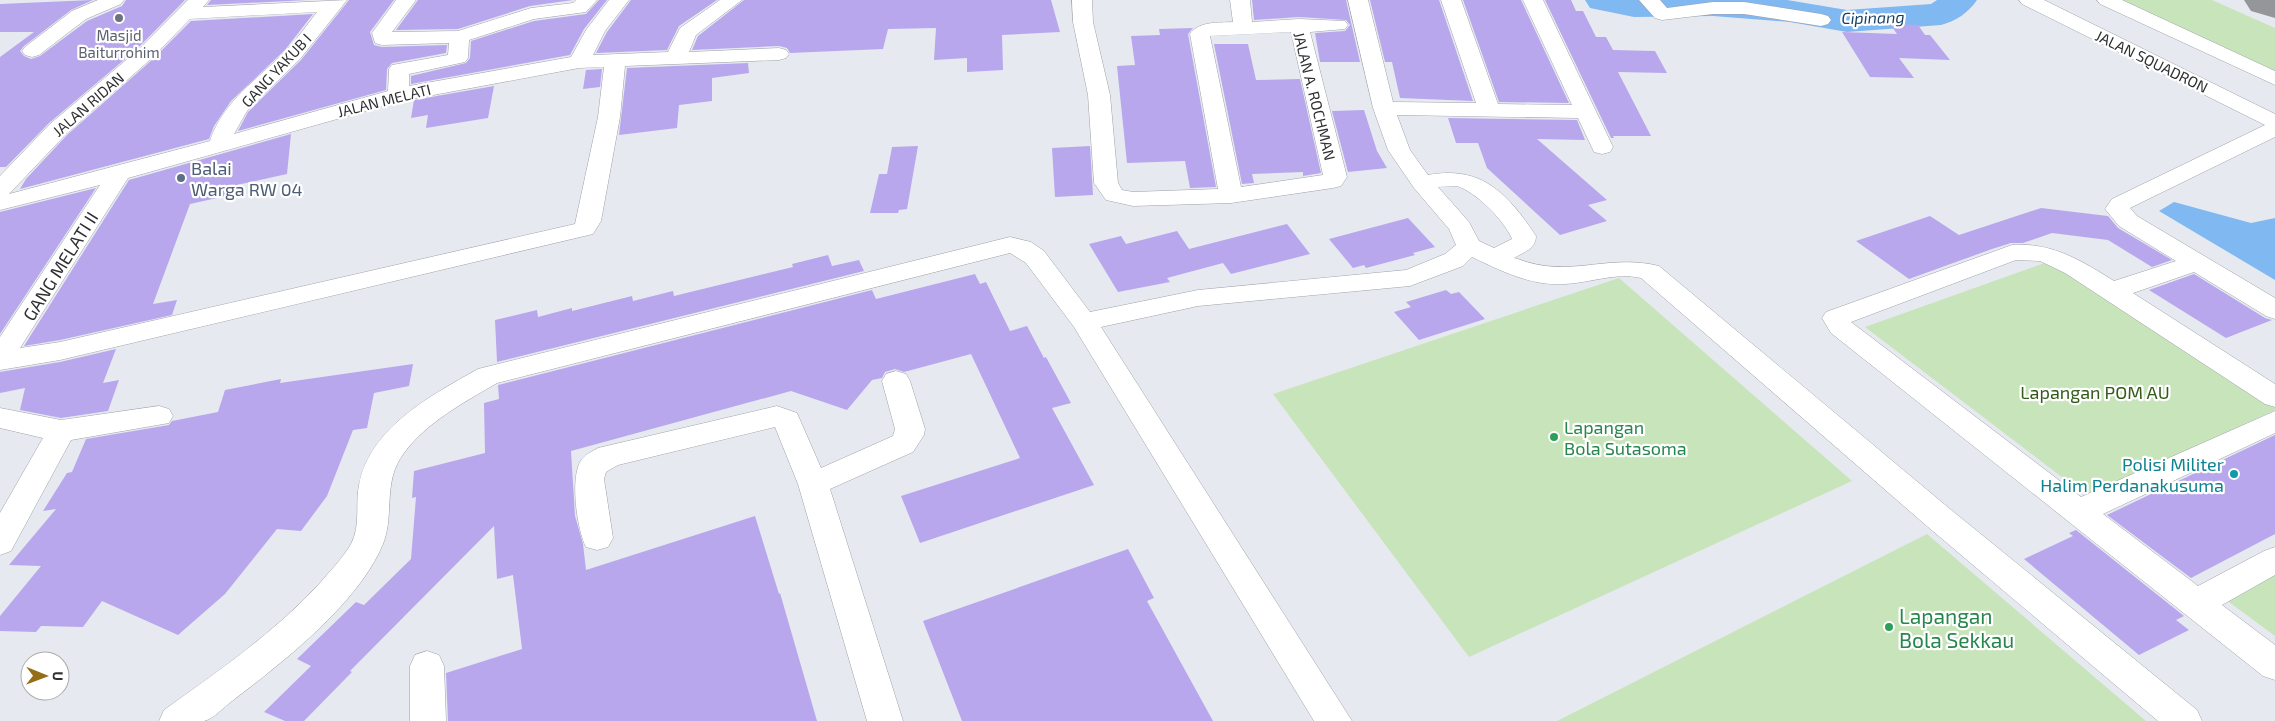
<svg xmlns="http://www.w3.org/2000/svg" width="2275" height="721" font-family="'Exo 2',sans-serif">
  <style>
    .green { fill: #c8e4ba }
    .water { fill: #80b8f1 }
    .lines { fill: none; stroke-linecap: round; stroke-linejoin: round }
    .river { fill: #80b8f1; fill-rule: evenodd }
    .taxiway { fill: #94969a; fill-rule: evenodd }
    .building { fill: #b8a7ed }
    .minor-casing { stroke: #9ea2a7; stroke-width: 1 }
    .minor { fill: #fff; fill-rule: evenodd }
    .worship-dot { fill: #6b7280; stroke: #fff; stroke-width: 2 }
    .service-dot { fill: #5c6f8a; stroke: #fff; stroke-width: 2 }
    .leisure-dot { fill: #2e9e5b; stroke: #fff; stroke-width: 2 }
    .culture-dot { fill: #0f9aa8; stroke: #fff; stroke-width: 2 }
    .labels { text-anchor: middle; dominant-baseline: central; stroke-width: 4.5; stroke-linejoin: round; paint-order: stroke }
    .far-worship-label { font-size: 15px; fill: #5b616d; stroke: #fff }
    .far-street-label { font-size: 15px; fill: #2e3032; stroke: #fff }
    .far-water-label { font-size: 16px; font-style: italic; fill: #184065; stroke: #fff }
    .service-label { font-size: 18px; fill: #4e5e75; stroke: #fff; text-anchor: start }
    .street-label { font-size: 18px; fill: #2e3032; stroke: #fff }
    .park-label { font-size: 18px; fill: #325a18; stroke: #fff }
    .leisure-label { font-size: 18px; fill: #27864d; stroke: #fff; text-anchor: start }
    .culture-label { font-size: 18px; fill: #0d838f; stroke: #fff; text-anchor: end }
    .near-leisure-label { font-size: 21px; fill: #27864d; stroke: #fff; text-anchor: start }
  </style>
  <rect width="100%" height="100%" fill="#e6eaf0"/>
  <g class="green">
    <path d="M2113,0h99l63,28v48z"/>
    <path d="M2050,261l225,143v6l-187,87 -223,-170z"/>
    <path d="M1619,278l233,203 -383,176 -196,-263z"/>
    <path d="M1927,534l219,187h-589z"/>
    <path d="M2275,572v64l-50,-37z"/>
  </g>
  <path class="water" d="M2174,202l77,21 24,-5v62l-116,-69z"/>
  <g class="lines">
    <path class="river" d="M1585,0h202l60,10 84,-6 6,-4h40c-9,13 -21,21 -36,25l-94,7 -57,-10 -77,-6 -79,1 -44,-9z"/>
    <path class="taxiway" d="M2244,0h31v18l-24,-7z"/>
  </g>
  <g class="building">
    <path d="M93,0l-22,10 -47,36 -4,5 4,5 7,3 9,-3 47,-35 35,-15 4,-6h59l-48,49 -88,74 -43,44h-6v-110l34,-25h-34v-28z"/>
    <path d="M211,0h97l-101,5z"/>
    <path d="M349,0h45l-24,32 4,13 8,2 65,-2 -1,8 -54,10 -5,6 -1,21 -148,41 10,-19 53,-52z"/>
    <path d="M418,0h155l-43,6 -72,23 -62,1z"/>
    <path d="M599,0h8l-23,29 -14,26 -159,29v-8l55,-13 4,-5 1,-17 63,-20 52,-7z"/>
    <path d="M631,0h86l-38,26 -12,24 -71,3 11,-21z"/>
    <path d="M744,0h307l9,32 -58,3 1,35 -36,2v-14l-33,2 2,-32 -48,1 -5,20 -93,4 -3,-5 -8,-2 -87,4 6,-14z"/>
    <path d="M1252,0h94l14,62h-40l-5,-29 30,-2 5,-6 -4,-5 -47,-3 -45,3z"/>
    <path d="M1370,0h69l34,101 -73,-3 -8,-36h-7z"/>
    <path d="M1463,0h58l48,103 -70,-1z"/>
    <path d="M1545,0h26l5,11h7l13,26h10l7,13 42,1 12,22 -49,-1 33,64h-38l1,2h-3z"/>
    <path d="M313,14l-28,36 -54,51 -17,25 -5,13 -189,50 6,-10 41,-44 86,-76 38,-38z"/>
    <path d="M1890,24l28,1 7,10h5l20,25 -51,-2 15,20 -44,-1 -28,-45 55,2z"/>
    <path d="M1193,28l-5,6 28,153 -26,1 -5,-27 -58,2 -10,-97 18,-1 -4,-29 29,-1 -1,-6z"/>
    <path d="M1214,44h34l8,36 44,-1 21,94 -18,3v-4l-51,2 2,9 -12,1z"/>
    <path d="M748,63l1,10 -37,5v23l-33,4 -2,23 -58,7 8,-67z"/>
    <path d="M602,69l-2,18 -17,2 3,-19z"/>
    <path d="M494,86l-6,32 -62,10 2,-13 -17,3 3,-18z"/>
    <path d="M1364,110l13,41 10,17 -39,4 -16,-61z"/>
    <path d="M1448,118l129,2 8,20 -48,-1 70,61 -19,5 19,16 -47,14 -73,-67 -9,-25h-22z"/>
    <path d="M291,134l-4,40 -59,13 -2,9 -36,8 -37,100 24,-4 -5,15 -112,25 -36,6 105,-166z"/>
    <path d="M918,146l-11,63 -8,1 -1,3h-28l9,-39h8l5,-27z"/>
    <path d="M1090,146l3,49 -38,2 -3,-49z"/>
    <path d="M96,188l-96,146v-122z"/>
    <path d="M2041,208l67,8 10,12 54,32 -20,7 -44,-27 -56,-7 -29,10h-12l-19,6 -83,30 -53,-38 74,-25 29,19z"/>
    <path d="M1408,218l27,29 -22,6 2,2 -49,13 -2,-3 -11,3 -24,-29z"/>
    <path d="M1287,224l23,30 -79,20 -8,-11 -56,15 3,4 -52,10 -29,-48 32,-8 5,8 51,-13 12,18z"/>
    <path d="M828,255l4,11 27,-6 5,11 -367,91 -2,-42 42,-10 1,7 34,-9v3l60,-15 1,5 40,-10 1,5 119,-29 -1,-3z"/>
    <path d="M975,274l5,10 6,-2 24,49 17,-5 17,32 2,-1 25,46 -19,5 42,77 -174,58 -19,-47 119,-38 -49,-104 -67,18 -9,-3 -10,3 -3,6 -10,2 -25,30 -56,-19 -220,60 4,65 8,28 3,26 169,-54 24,78 1,-1 37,128h-369l-2,-48 76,-24 -9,-74 -16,4 -3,-53 -144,145 2,1 -48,49h-19l-21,-9 47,-46 -14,-7 59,-57 8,3 47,-46 5,-62 -4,1 2,-27 71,-18 -1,-50 15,-4 -1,-14 374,-95 4,9z"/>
    <path d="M2194,274l71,44 7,2 -46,18 -77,-48z"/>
    <path d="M1446,290l5,4 8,-2 26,27 -66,21 -25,-28 17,-5 -5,-5z"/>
    <path d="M116,349l-13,34 16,-3 -11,31 -47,7 -41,-8 5,-22 -25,5v-21l60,-10z"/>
    <path d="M413,364l-4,22 -35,7 -7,35 -14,2 -26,66 -26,35 -24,-2 -52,65 -47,41 -76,-34 -19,26 -42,-1 -5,6 -36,-1v-15l41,-50 -32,-1 47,-56 -13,2 24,-38 5,-1 14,-33 83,-14 3,-4 46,-9 7,-22 56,-11 -1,4z"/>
    <path d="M2275,435v99l-84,44 -84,-63z"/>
    <path d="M2076,530l108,86 -8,4 13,10 -50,25 -115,-96 49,-23 -4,-3z"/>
    <path d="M1128,549l26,49 -7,3 66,120h-251l-39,-100z"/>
  </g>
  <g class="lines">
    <defs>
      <g id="minor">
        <path d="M98,0h26l-3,4 -35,15 -47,36 -7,2 -7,-2 -3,-4 3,-4 47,-36z"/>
        <path d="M188,0h21l-6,7 144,-7 -47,59 -53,52 -13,23 154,-43 1,-22 3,-4 56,-10 1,-12 -67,2 -7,-2 -3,-10 24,-33h20l-24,32 66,-1 73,-23 42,-5 3,-3h21l-11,12 -52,7 -65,21 -1,18 -3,4 -56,12v12l162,-29 15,-27 23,-30h20l-24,31 -12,24 75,-3 12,-24 40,-28h22l-46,35 -7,17 90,-4 7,2 3,4 -3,4 -7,2 -154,6 -5,51 -19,104 -8,13 -533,126 -60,10v-33l100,-152 -100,25v-34l50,-52 88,-74zM317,12c-10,13 -20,27 -31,39 -28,28 -63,50 -76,90l-201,53 57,-60 86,-76 38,-39zM604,67l-6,50 -23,107 -515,118 -40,6 108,-170 273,-77 178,-33z"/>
        <path d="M1072,0h20l1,22 17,73 8,88 4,7 11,2 85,-3 -28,-155c9,-13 28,-11 43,-12l-3,-22h20l2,22 47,-3 46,2 3,4 -3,4 -35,3 37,145 -6,9 -8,2 -102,15 -98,3 -27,-6 -12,-17 -6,-88 -15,-73zM1291,32l32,143 -82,12 -31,-151z"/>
        <path d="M1348,0h20l25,102 83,1 -35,-103h20l37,104 74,1 -49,-105h20l70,147 -3,5 -8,2 -8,-2 -16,-34 -181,-3 13,35 18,25c54,-10 80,19 108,61 0,13 -12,16 -22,22l4,1c52,20 89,-6 141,7l291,243 247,201 5,11h-44l-230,-194 -287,-249c-25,-6 -51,5 -77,6 -33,2 -63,-13 -92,-27l-9,9 -53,20 -212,20 -97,21 251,394h-38l-240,-394 -48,-64 -16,-10 -513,130c-34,20 -70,39 -93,70 -22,29 -9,60 -21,91 -24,59 -101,119 -151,157 -8,6 -19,18 -28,20 -13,0 -31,0 -45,0l5,-11c55,-39 111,-78 156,-127 10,-12 23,-25 31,-39 10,-19 4,-40 8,-59 11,-58 73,-90 119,-116l532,-132 21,5 13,9 46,61 108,-22 208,-20 39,-16 11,-9 -7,-16 -35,-41 -26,-38 -15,-42zM1457,186c19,6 47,34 55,53l-18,9 -15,-7 -10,-19 -31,-35z"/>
        <path d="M1639,0h21l7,8 46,-6h31l77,12 7,2 3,4 -3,4 -7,2 -77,-12h-31l-51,6 -7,-2z"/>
        <path d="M2019,0h25l231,114v23l-145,71 7,8 138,82v21l-9,-3 -72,-44 -61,21 142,91v23l-10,-3 -200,-131 -25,-12 -24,-1 -165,62 230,175 194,-86v22l-172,81 95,72 66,-35 11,-4v28l-53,30 53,40v35l-12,-4 -432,-343 -9,-15 4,-6 186,-67c40,-3 70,16 102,36l62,-20 -57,-35 -14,-17 7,-10 153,-74 -243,-121z"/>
        <path d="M2097,0h25l153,71v14l-175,-81z"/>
        <path d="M896,371l10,3 4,7 15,48 -1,6 -11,17 -83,37 73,232h-36l-69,-237 -23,-57 -157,38 -12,7 -2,7 9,59 -5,9 -11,3 -11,-3c-9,-17 -17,-72 -4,-88 4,-5 11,-8 16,-11l179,-42 20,7 24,55 72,-32 2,-7 -13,-48 4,-7z"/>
        <path d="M159,406l10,3 4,7 -4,7 -98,17 -60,111 -11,4v-42l43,-75 -43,-10v-20l61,12z"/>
        <path d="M427,651l12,4 5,11 2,55h-36v-55l5,-11z"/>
      </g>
    </defs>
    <use href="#minor" class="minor-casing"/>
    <use href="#minor" class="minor"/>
  </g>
  <circle class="worship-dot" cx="119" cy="18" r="5"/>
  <circle class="service-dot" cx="181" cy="178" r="5"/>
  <g class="leisure-dot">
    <circle cx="1554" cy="437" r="5"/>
    <circle cx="1889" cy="627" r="5"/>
  </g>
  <circle class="culture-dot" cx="2234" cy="474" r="5"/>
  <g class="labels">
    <g class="far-worship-label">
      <text x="119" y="35">Masjid<tspan x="119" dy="17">Baiturrohim</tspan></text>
    </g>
    <g class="far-street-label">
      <text transform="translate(2152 61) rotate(26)">JALAN SQUADRON</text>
      <text transform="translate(276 70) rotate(-47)">GANG YAKUB I</text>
      <text transform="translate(1315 96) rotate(76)">JALAN A. ROCHMAN</text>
      <text transform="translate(384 100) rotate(-14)">JALAN MELATI</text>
      <text transform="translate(88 104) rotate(-41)">JALAN RIDAN</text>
    </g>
    <g class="far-water-label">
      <text transform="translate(1873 17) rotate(-1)">Cipinang</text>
    </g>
    <g class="service-label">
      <text x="191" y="168">Balai<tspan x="191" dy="21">Warga RW 04</tspan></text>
    </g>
    <g class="street-label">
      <text transform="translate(60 266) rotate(-58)">GANG MELATI II</text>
    </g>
    <g class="park-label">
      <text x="2095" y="392">Lapangan POM AU</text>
    </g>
    <g class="leisure-label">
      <text x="1564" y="427">Lapangan<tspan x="1564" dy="21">Bola Sutasoma</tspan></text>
    </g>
    <g class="culture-label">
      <text x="2224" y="464">Polisi Militer<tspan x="2224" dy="21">Halim Perdanakusuma</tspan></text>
    </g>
    <g class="near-leisure-label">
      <text x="1899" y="615">Lapangan<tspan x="1899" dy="24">Bola Sekkau</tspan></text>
    </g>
  </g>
  <g transform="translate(45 676) rotate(91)"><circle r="24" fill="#ffffff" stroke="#abacad"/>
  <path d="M0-4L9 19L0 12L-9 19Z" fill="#946e17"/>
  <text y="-8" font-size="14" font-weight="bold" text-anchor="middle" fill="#2e3032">U</text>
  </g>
</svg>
